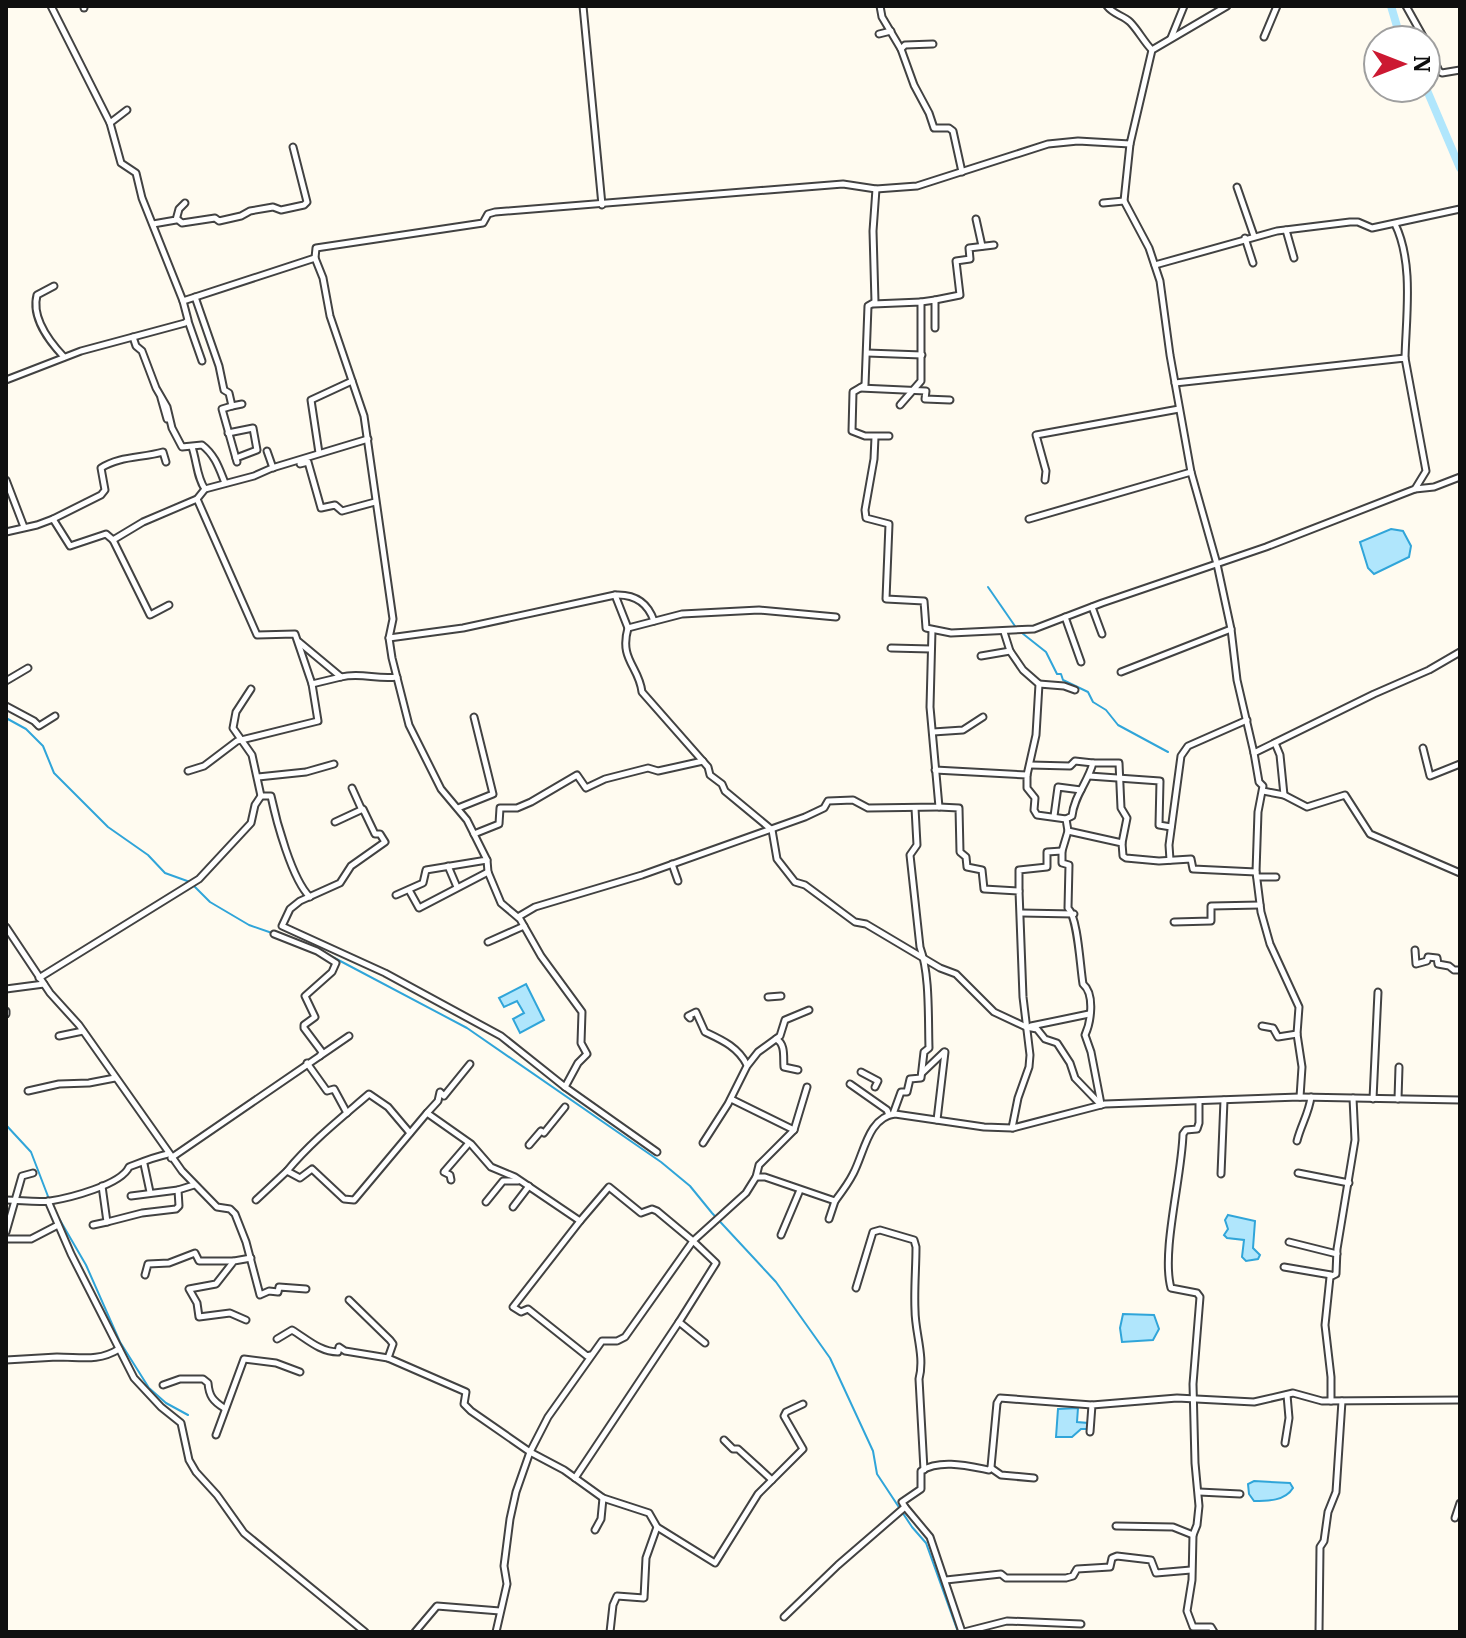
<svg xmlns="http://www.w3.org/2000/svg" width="1466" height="1638" font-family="'IBM Plex Serif',serif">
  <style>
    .water { fill: #b0e6fc; stroke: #30a5d9; stroke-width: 2 }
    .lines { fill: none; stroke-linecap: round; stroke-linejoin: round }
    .stream { stroke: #30a5d9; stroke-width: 2 }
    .river { stroke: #b0e6fc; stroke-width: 8 }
    .minor-casing { stroke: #424242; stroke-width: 9 }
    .minor { stroke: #fff; stroke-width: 5 }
  </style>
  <rect width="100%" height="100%" fill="#fffbf0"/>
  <g class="water">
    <path d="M1391,529l12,2 8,15 -2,11 -35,17 -6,-6 -8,-26z"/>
    <path d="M526,984l18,36 -24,13 -7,-14 11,-6 -7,-12 -13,6 -5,-9z"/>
    <path d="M1228,1215l27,6 -2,27 7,7 -2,4 -12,2 -4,-4 2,-17 -17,-2 -3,-3 4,-6 -3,-9z"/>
    <path d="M1123,1314l31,1 5,14 -6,11 -31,2 -2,-14z"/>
    <path d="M1078,1408l-1,14 11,1v6h-7l-9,8h-16l2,-28z"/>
    <path d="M1254,1481l36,2 3,5c-8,13 -25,13 -39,13l-5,-7 -1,-10z"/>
  </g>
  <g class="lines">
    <g class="stream">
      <path d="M988,587l29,42"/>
      <path d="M1022,633l24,19 11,22h4l2,6 25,12 5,10 13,8 12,15 50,27"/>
      <path d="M6,718l20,11 17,17 11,27 54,54 40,28 17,18 25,9 20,20 39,23 23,8"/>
      <path d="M327,954l140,74 194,134 29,24 22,27 64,69 54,76 43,93 4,23 35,53 14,16 32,89"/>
      <path d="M6,1125l25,27 18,47"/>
      <path d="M57,1215l29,50 34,77 29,46 17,15 22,12"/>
    </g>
    <g class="river">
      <path d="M1391,6l10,34"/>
      <path d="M1426,88l34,80"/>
    </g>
    <defs>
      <g id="minor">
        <path d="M51,6l59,117 11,40 15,10 6,25 41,103 132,-43"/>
        <path d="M84,6v2"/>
        <path d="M583,6l19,199"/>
        <path d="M880,6l2,11 19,32 13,36 15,28 5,15h15l4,3 9,41"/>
        <path d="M1107,6c7,9 16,9 23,16 8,8 14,20 22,28"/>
        <path d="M1406,6l19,34"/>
        <path d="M879,34l12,-3"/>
        <path d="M1264,37l13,-31"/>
        <path d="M1171,38l13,-32"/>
        <path d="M1426,43l13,28 3,2 18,-3"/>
        <path d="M901,49l4,-4 28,-1"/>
        <path d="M110,123l17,-13"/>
        <path d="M1130,144l-6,57 25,47 11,33 10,74 21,117 26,92 14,65 6,51 17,73 120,-59 55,-24 31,-18"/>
        <path d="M1237,187l17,49"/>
        <path d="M876,189l-3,42 2,71 -7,4 -3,79 -12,7 -1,39 13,5h24"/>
        <path d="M1103,203l21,-2"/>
        <path d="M177,219l5,4 33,-5 4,3 22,-5 9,-5 23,-4 8,3 23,-5 3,-3 -14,-55"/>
        <path d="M976,219l6,27"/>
        <path d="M153,224l23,-4 3,-11 6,-6"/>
        <path d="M1395,224c19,39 11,92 10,134"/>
        <path d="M1286,230l8,28"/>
        <path d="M1245,238l8,25"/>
        <path d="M1155,265l122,-34 73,-9h8l14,6 88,-19"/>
        <path d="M54,286l-17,9c-6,23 12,46 27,62"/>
        <path d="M195,297l24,69 5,24 5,3 3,13 10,-2"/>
        <path d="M935,300l25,-5 -4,-34 14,-2 -1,-11 25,-3"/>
        <path d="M921,302l14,-2v28"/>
        <path d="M873,304l48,-2v79l-21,24"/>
        <path d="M188,321l14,40"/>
        <path d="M133,337l3,9 6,5 14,37 11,19 5,21 10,19 20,-2c13,10 17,23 23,38"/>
        <path d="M867,353l55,2"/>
        <path d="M6,380l75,-29 104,-28 3,-3 -5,-19"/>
        <path d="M860,388l66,3 -1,8 25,1"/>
        <path d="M161,398l6,21"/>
        <path d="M232,406l-10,3 15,53"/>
        <path d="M228,433l25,-5 4,22 -21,8"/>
        <path d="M875,437l-1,22 -9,51 1,8 23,6 -3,75 38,2 2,27 25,5 83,-4 68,-26 164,-56 149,-58 11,-18 -21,-113 -230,25"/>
        <path d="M192,447c5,15 5,31 13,42"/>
        <path d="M267,451l6,17"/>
        <path d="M319,453l-8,-53 41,-19"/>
        <path d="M300,464l8,-2 13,46 14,-3 7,6 33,-9"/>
        <path d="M6,480l18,47"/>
        <path d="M1045,480l1,-9 -10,-36 143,-26"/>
        <path d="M1415,489l19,-2 26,-10"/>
        <path d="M197,499l60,136 38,-1 17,50 29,-7"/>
        <path d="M53,519l48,-24 4,-5 -4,-22c18,-12 41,-10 62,-16l3,10"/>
        <path d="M1029,519l162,-47"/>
        <path d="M6,532l31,-7 16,-6 17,27 36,-12 7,6 30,-18 54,-23 8,-10 49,-13 18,-8 96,-29"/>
        <path d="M113,540l37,75 19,-10"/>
        <path d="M615,595l13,33 54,-14 77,-4 77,7"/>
        <path d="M1092,607l10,27"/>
        <path d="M1065,617l16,45"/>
        <path d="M628,628c-9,32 11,38 14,64l66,75 2,8 12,9 3,7 47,39 5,29 18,23 10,3 50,37 11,2 74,44 16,6 38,38 32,15 11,2 8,10 12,4 13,20 5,15 26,27"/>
        <path d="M389,638l74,-10 152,-33c20,-1 33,8 39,26"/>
        <path d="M299,642l42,35c20,-5 36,3 56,0"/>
        <path d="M891,648l40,1"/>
        <path d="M1010,651l13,19 16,14 -3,51 -9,40"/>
        <path d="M981,656l29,-5 -6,-19"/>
        <path d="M1121,672l110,-43"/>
        <path d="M6,681l22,-13"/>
        <path d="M1039,684l25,2 11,4"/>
        <path d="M251,689l-15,23 -3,16 19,27 9,41h10c5,24 21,84 39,101"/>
        <path d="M6,706l28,15 5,5 16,-10"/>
        <path d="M933,732l30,-2 20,-13"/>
        <path d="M1275,743l5,12 4,40"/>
        <path d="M1423,748l7,28 30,-12"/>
        <path d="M1030,765l40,1 5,-5 18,2"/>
        <path d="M935,770l92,5v13l8,10 -1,12 3,5 29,4 2,12 54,12 1,13 3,2 33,3 32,-2 2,10 63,3 2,-60 5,-26 -4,-4 -5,-29"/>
        <path d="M188,771l16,-5 33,-25 81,-20 -6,-37"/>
        <path d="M1089,776l71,5 -1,44 12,2"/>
        <path d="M258,777l48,-5 28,-8"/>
        <path d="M352,788l9,20"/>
        <path d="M1263,791l21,4 23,12 38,-12 25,39 90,39"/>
        <path d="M458,808l35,-14 -19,-77"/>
        <path d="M1054,816l4,-29 23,3"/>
        <path d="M1066,819l6,-3c2,-20 16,-34 21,-53h26l2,45 6,10 -5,25"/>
        <path d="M335,822l28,-13 12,25h5l5,8 -34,24 -11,17 -40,18 -10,8 -8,17 103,47 116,63 64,51 13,-24 9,-9 -6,-11 1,-31 -41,-56 -21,-37 -19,-16 -13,-31 -1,-12"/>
        <path d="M1068,831l-6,20v12l7,2 -1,43c10,10 12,58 15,76 12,10 8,38 2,51l6,17 10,52"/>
        <path d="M474,834l25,-10 1,-16h17l14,-6 46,-27 9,13 19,-9 43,-11 10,3 45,-10"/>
        <path d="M1170,860l-1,-15 12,-89 7,-10 59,-26"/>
        <path d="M672,864l6,17"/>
        <path d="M448,866l9,21"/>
        <path d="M1256,872l5,40 9,32 29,63 -2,27 5,33 -2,30"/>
        <path d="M1257,877h19"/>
        <path d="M409,890l10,18 69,-36"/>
        <path d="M1019,891v-21l28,-3v-15l15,-1"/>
        <path d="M396,895l27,-12 3,-13 61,-10 -20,-40 -26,-31 -32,-64 -17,-67 -3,-20 4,-19 -29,-203 -34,-100 -7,-38 -8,-20 1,-10 167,-25 5,-9 7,-2 348,-28 33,5 41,-3 131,-42 30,-3 52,3 22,-94 75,-44"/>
        <path d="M1021,913l53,1"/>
        <path d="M518,917l17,-10 107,-32 163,-58 19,-9 4,-7 25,-1 15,8 71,-1 -9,-100 2,-77"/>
        <path d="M1174,922l37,-1v-15l49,-1"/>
        <path d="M6,927l44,66 29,32 103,146 35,36 13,2 5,5 11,28 14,53 9,-4 9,1 1,-5 27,2"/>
        <path d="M274,934l43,17 19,12 -4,9 -27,24 10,21 -11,8v3l18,24 -2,4"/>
        <path d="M488,942l36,-16"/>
        <path d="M1415,950l1,14 11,-3 1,-4 9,1 1,6 11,2 5,4h6"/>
        <path d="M39,978l160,-99 52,-56 4,-18 6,-9"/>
        <path d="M6,989l38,-5"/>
        <path d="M768,997l13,-1"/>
        <path d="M6,1011v3"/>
        <path d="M690,1018l-2,-2 8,-4 9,20c17,8 33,15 42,33"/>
        <path d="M1031,1026l58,-12"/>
        <path d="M1262,1026l11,2 5,9 19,-3"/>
        <path d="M59,1036l24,-5"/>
        <path d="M776,1039c10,5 7,19 8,28l14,3"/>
        <path d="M307,1063l20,28 7,-2 13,24"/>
        <path d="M861,1072l17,9 -3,6"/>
        <path d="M922,1073l22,-21"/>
        <path d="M850,1084l37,26 2,5"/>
        <path d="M565,1087l92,65"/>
        <path d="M28,1091l31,-7 30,-1 26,-5"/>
        <path d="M731,1099l63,31"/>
        <path d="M1373,1099l5,-107"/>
        <path d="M1398,1099l1,-32"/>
        <path d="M1199,1101v22l-2,6 -11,1 -3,4c-1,42 -22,118 -12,154l26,5 3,4 -7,87 2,79 4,43 -2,19 -4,10 -1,45 -5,31 6,16h18l3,5"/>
        <path d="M427,1113l11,-12 2,-9 4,4 26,-32"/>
        <path d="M893,1114l8,-22h6l3,-13 11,-1 3,-26 5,-4c-1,-30 1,-74 -9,-101l-10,-92 7,-10 -2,-37"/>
        <path d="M937,1120l8,-68"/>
        <path d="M1013,1128l92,-24 195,-7 160,3"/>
        <path d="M1297,1141c4,-16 12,-28 14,-44"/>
        <path d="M703,1143l25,-39 19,-38 11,-14 22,-16 5,-16 24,-10"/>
        <path d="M529,1145l12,-14 3,2 21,-26"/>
        <path d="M171,1158l178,-122"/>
        <path d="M144,1164l6,28"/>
        <path d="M287,1171c24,-29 53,-52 82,-77l19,13 22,26"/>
        <path d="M1298,1173l51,10"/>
        <path d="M1221,1174l3,-74"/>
        <path d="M756,1177h9l70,24c6,-8 13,-17 18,-27 11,-20 15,-57 42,-60l89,13 28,1 6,-30 11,-31 1,-12 -7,-58 -4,-106 -35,-2 -2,-19 -15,-3 -1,-10 -6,-5 -1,-44 -20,-1"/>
        <path d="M451,1180l-1,-5 -6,-3 25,-29"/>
        <path d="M131,1196l47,-6"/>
        <path d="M6,1200c14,0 31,3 44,1 19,-3 71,-16 79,-34 13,-5 25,-10 39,-13"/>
        <path d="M256,1200l31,-29 13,7 12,-9 32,30 10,1 73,-87 44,31 20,23 24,10 65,44 29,-34 32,26 11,-4 5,2 36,30 -68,96 -8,4h-15l-54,76 -18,35 34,18 39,28 46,15 8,14 -11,31 -2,40 -27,-2 -4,9 -3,27"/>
        <path d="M48,1201l23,53 63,124 27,29 20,16 8,37 7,12 21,23 27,38 121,99"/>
        <path d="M486,1202l17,-21h15"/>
        <path d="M513,1207l16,-21"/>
        <path d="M829,1219l6,-18"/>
        <path d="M580,1221l-67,86 8,5 7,-3 59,47 3,-1"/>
        <path d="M107,1222l35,-9 34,-4 3,-3 -1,-16 16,-5"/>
        <path d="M93,1225l14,-3 -5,-36"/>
        <path d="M6,1232l16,-56 11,-3"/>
        <path d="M781,1235l19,-45"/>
        <path d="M6,1239h25l27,-14"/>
        <path d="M1289,1242l48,12"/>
        <path d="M1284,1267l47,8"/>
        <path d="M145,1275l3,-11 21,-1 26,-10 4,8h34"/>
        <path d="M856,1288l17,-56 7,-2 34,10 2,7c0,21 -2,42 -1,63 0,23 10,46 4,69l5,91"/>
        <path d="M349,1300l41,40 3,4 -5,14 78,34 -2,12 7,7 59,41 -14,40 -6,27 -6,47 3,18 -11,48"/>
        <path d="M246,1320l-16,-7 -31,4 -2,-14 -8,-14 27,-5 18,-23 17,-3"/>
        <path d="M277,1339l15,-9c15,9 28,22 46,22l1,-5 6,4 43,7"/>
        <path d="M705,1343l-26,-21 37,-59 -23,-22 53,-48 10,-16 3,-12 35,-35 13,-43"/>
        <path d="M6,1360c17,-1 34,-2 51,-3 24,0 41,5 62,-8"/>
        <path d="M163,1385l17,-6h23l5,4c1,13 5,18 16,25"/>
        <path d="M1331,1401v-24l-6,-52 5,-48 6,-3 1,-25 18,-109 -2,-42"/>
        <path d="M1090,1432l2,-27 85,-7 77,4 39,-9 29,8 138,-1"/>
        <path d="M216,1435l28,-76 32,4 24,9"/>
        <path d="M724,1440l9,9h5l34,31"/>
        <path d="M1285,1443l4,-25 -2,-23"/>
        <path d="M991,1467l6,-64 3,-5 92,7"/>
        <path d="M575,1478l104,-156"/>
        <path d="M1199,1492l41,2"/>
        <path d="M905,1507l25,30 32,95"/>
        <path d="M1455,1518l5,-15"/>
        <path d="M1116,1526l57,1 20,8"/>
        <path d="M657,1527l58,36 43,-69 45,-45 -19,-33 2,-4 17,-8"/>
        <path d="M595,1530l6,-11 2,-21"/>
        <path d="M946,1580l55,-6 5,4h60l7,-2 4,-7 33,-2 2,-9 5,-2 34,4 5,13 35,-3"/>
        <path d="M784,1617l54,-52 67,-58 -3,-5 19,-13v-18c19,-12 47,-5 68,-1l2,-2 10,7 33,3"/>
        <path d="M415,1632l22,-26 63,5"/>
        <path d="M964,1632l43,-11 74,3"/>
        <path d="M1319,1632l1,-85 4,-6 4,-29 8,-20 6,-91"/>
      </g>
    </defs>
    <use href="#minor" class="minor-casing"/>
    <use href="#minor" class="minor"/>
  </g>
  <rect width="1466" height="1638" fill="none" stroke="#0f0f0f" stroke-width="16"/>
  <g transform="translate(1402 64) rotate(90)"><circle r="38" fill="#ffffff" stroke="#9f9f9f" stroke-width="2"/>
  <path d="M0-6L14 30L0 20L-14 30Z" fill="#cc1932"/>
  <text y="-12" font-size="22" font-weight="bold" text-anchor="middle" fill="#0f0f0f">N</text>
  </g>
</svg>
